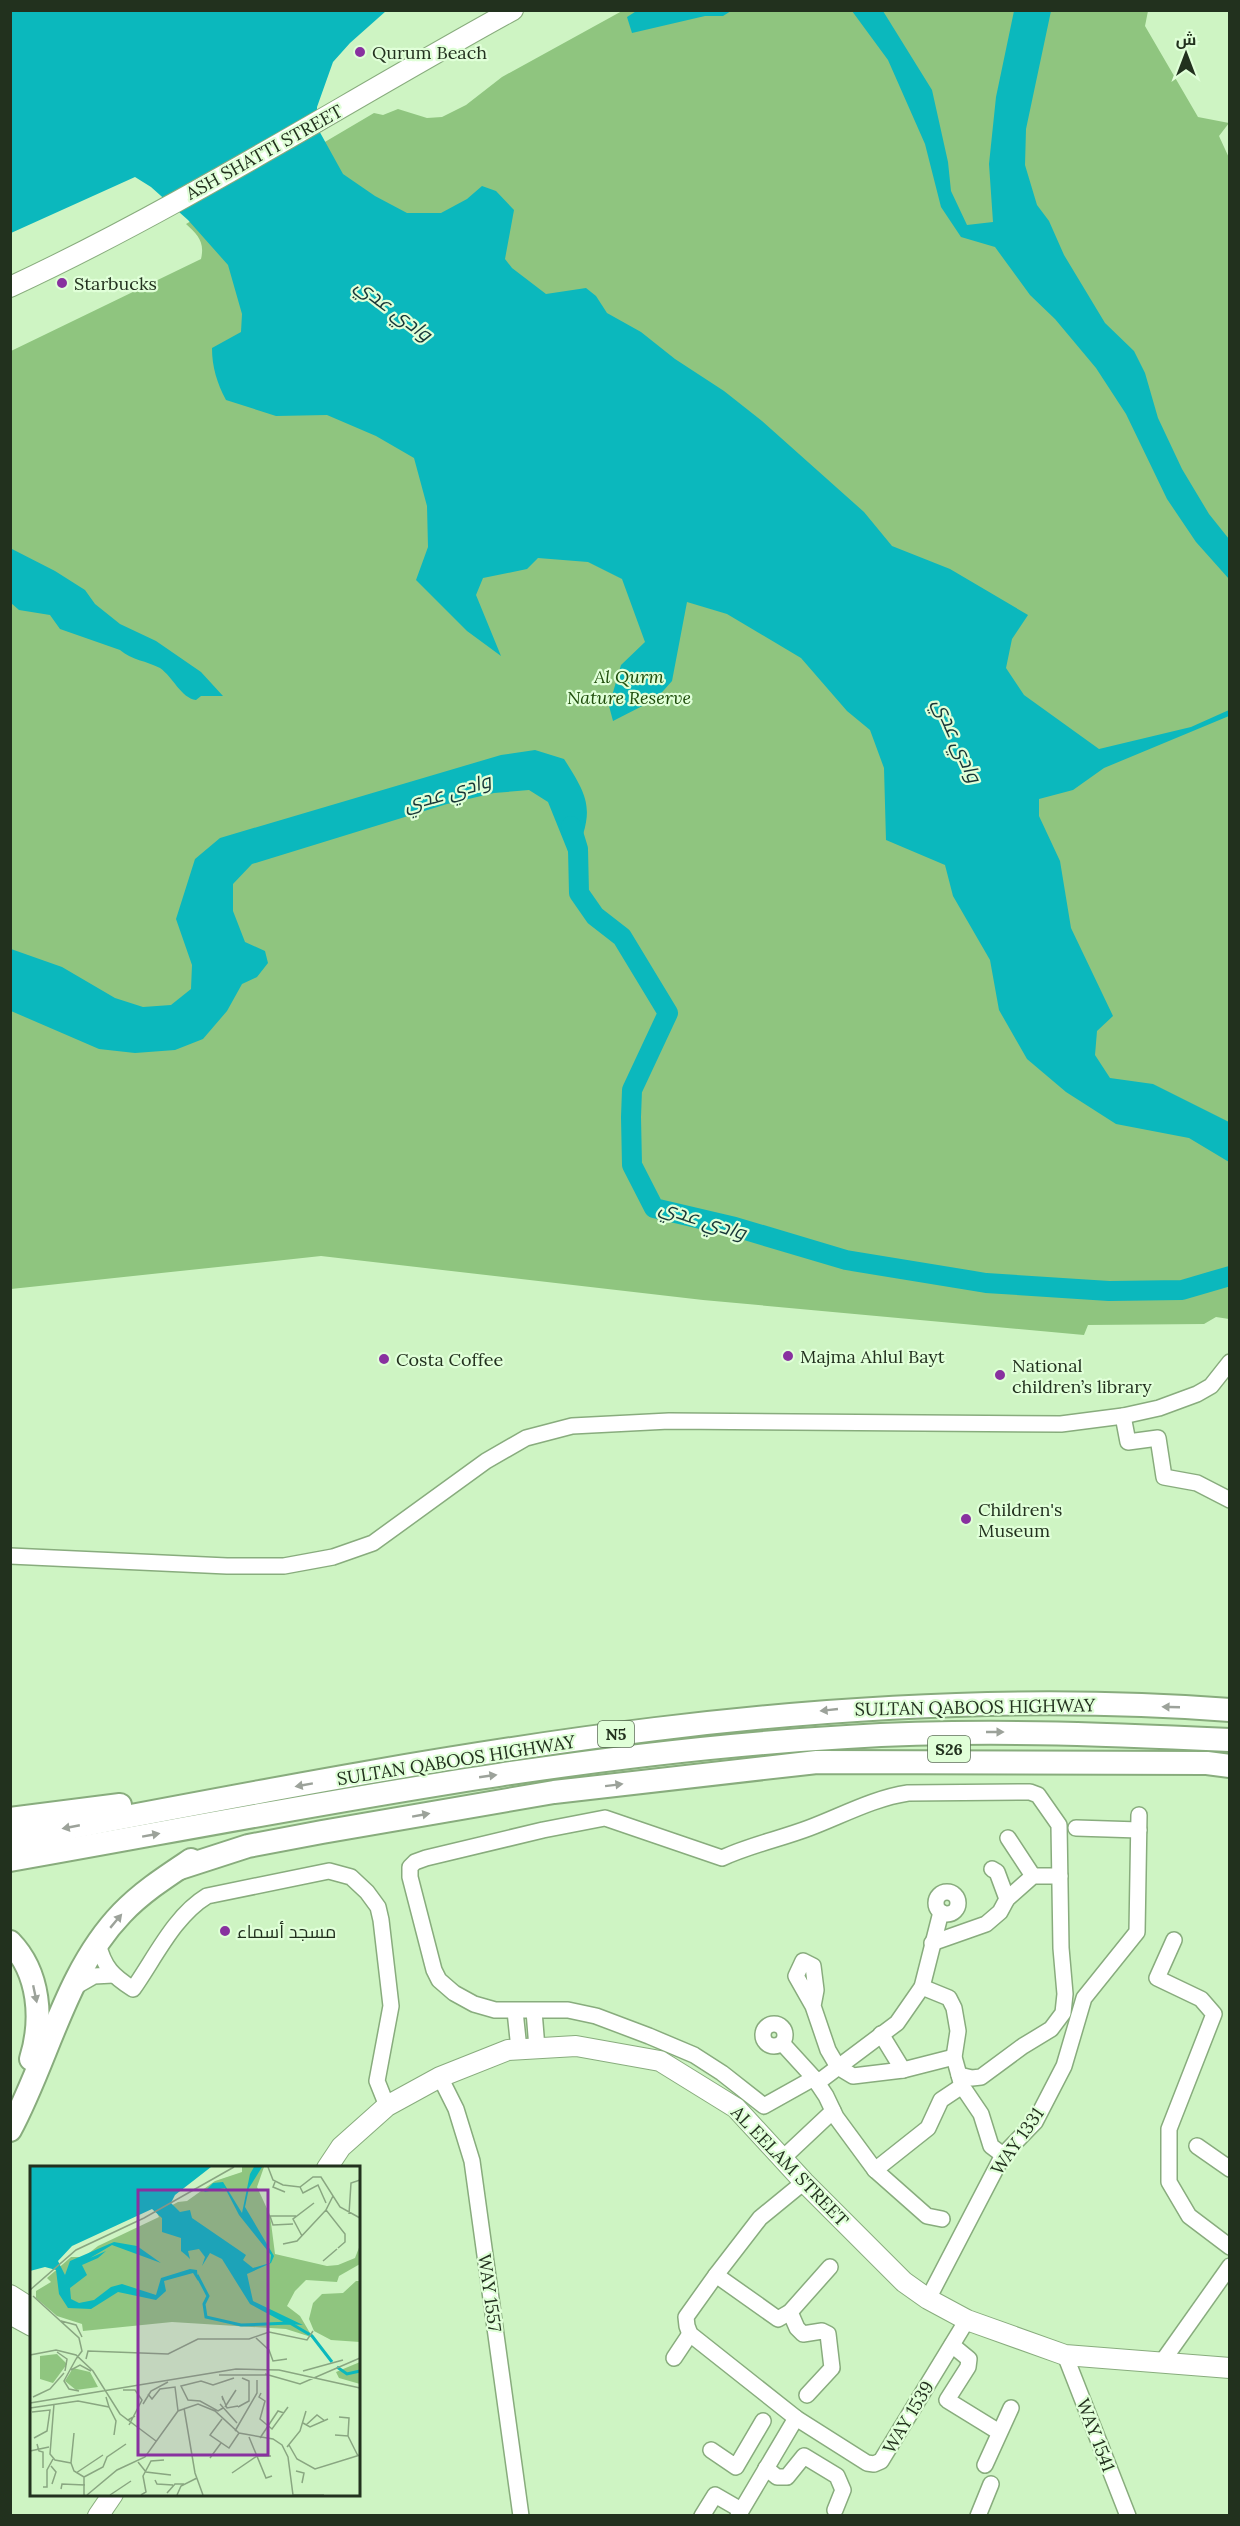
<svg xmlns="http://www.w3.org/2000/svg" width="1240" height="2526" font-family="Lora,Cairo,serif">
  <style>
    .green { fill: #8fc57f }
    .water { fill: #0bb8bd }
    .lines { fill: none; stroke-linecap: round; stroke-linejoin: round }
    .river { stroke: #0bb8bd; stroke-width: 20 }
    .minor-casing { stroke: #88ac7d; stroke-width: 18 }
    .major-casing { stroke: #88ac7d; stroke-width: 22 }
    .highway-casing { stroke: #88ac7d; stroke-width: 26 }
    .minor { stroke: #fff; stroke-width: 15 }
    .major { stroke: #fff; stroke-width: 20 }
    .highway { stroke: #fff; stroke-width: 22 }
    .oneway { fill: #9ca29a }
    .poi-dot { fill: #88319f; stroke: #e0ffd8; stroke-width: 2 }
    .labels { text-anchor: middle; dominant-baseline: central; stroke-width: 4.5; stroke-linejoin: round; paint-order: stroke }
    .shield { fill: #e0ffd8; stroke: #5b6f56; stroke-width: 1.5 }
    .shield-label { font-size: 16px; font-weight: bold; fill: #22311e }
    .poi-label { font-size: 18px; fill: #22311e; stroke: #e0ffd8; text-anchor: start }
    .street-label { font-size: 18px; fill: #22311e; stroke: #e0ffd8 }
    .park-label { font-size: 18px; font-style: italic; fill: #1f4e0c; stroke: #e0ffd8 }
    .water-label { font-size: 20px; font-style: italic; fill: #173536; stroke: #e0ffd8 }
    .inset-river { fill: none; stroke: #0bb8bd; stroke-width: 3 }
    .inset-road { fill: none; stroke: #89a681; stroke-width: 1.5 }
    .view { fill: #88319f; fill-opacity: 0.15; stroke: #88319f; stroke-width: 3 }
    .inset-edge { fill: none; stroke: #22311e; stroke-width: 3 }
  </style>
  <rect width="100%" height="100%" fill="#cef4c3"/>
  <path class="green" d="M622,11h526l-3,15 53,91 31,6 -10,13 11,24 -1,1159 -13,-2 -12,7 -116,1 -4,10 -381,-35 -382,-44 -310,33v-938l190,-92c4,-17 -3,-24 -15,-35l188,-111 9,2 15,-6 29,9 15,-1 24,-12 36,-28z"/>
  <g class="water">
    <path d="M638,10h93v1l-8,5h-18l-73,17 -5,-16z"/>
    <path d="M10,11h376l-36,32 -17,19 -16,45v20l26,47 32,22 32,17h34l26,-14 15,-13 14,5 18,19 -9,49 7,9 34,26 40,-6 10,8 11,17 34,19 34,27 49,32 38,30 102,91 28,34 58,23 78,46 -16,24 -6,29 18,27 75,54 92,-22 38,-17v6l-125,52 -31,22 -34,9v17l21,45 11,67 42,88 -16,15 -2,24 15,23 43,6 76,38v40l-40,-24 -73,-14 -50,-32 -39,-33 -28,-49 -9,-50 -37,-64 -8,-31 -59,-25 -2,-72 -14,-38 -23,-19 -46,-53 -74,-44 -40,-12 -15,79 -16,18 -43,22 -4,-15 12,-41 24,-23 -23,-63 -34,-17 -50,-4 -11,11 -44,9 -7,17 25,61 -34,-25 -51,-51 12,-33 -1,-41 -13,-48 -38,-22 -49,-21 -51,1 -50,-16c-9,-17 -14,-33 -14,-52l29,-16 1,-18 -14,-49 -40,-45 -37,-33 -16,-10 -124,56z"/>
    <path d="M852,11h31l49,79 16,72 3,29 16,34 26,-3 -4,-58 7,-67 18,-86h37l-25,118 -1,36 12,40 12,16 15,34 41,68 29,28 11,22 13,45 24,51 27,45 20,25v40l-33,-37 -29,-43 -41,-85 -30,-46 -41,-49 -25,-24 -35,-48 -34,-10 -20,-30 -16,-63 -37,-84z"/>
    <path d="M10,548l45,23 30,19 10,14 25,20 36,17 45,31 22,24h-22l-5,4c-15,-2 -23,-23 -36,-32 -13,-7 -29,-8 -40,-18l-60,-21 -10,-14 -31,-5 -8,-7z"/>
    <path d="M535,750l29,9c31,47 27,54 9,105l-25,-62 -19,-12 -35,3 -47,11 -195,60 -19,20v27l12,31 20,9 3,12 -11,14 -15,7 -15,27 -24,28 -28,11 -40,3 -36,-4 -88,-38v-62l51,18 53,31 28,9 28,-2 20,-16 1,-24 -16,-46 19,-60 25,-21 281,-83z"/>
  </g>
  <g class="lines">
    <path class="river" d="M571,826l7,23 1,44 16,23 27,21 46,76 -36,77 -1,27 1,48 22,43 81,19 111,33 140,23 123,8 73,-1 48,-14"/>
    <defs>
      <g id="minor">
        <path d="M1123,1416l5,26 30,-4 6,39 33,6 33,17"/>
        <path d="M10,1556l217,10h57l49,-9 40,-14 113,-82 40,-23 46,-12 97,-5 392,3 62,-8 36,-8 38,-14 14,-8 19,-24"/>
        <path d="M1076,1828l63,2"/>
        <path d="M1008,1838l25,38"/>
        <path d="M992,1869l5,3 10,27"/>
        <circle cx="947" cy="1903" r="11"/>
        <path d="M1174,1940l-17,38 44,21 13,15 -45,115v53l20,34 41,31"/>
        <path d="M98,1943c6,25 15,33 35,46 22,-31 41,-73 74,-93l122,-25 22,6 16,15 11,15 3,13 10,86 -14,75 10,25"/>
        <path d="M932,1943l54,-19 14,-12 7,-13 26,-23h27"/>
        <path d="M922,1987l27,11 5,10 4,23 -4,26 8,29 19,28 10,32 12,9"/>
        <path d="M73,1988l21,-12 19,-1"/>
        <path d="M813,2006l-17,-30 7,-15 10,5 3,24 -3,16 15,44 10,17 15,9 50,-6 51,-13"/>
        <path d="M515,2011l4,38"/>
        <path d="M534,2011l3,37"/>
        <circle cx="774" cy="2035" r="11"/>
        <path d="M881,2034l22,36"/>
        <path d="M782,2043l32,35 12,18 10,21 39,53 52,46 15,3"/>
        <path d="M440,2077l16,32 16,52 49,355"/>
        <path d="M814,2078l-50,28 -42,-33 -28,-18 -45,-19 -53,-20 -28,-6h-73l-21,-6 -20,-11 -15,-13 -5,-10 -24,-93v-10l5,-5 11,-4 117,-28 62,-12 117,40c28,-13 58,-19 87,-30 32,-12 65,-30 99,-35l122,-1 8,3 21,30 2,123 4,46 -2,19 -12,16 -28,17 -42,31 -9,1 -13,-3"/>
        <path d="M817,2083l80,-60 25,-36 19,-75"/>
        <path d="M1197,2146l33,23"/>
        <path d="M783,2158l50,-47"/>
        <path d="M875,2170l53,-42 13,-28 21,-14"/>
        <path d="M804,2182l-44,36 -44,57 -30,42 1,9 3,8 106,84 71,45 7,1 7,-3 86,-141"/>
        <path d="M716,2275l62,44 12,-7 40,-45"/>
        <path d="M928,2299l75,-144 32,-33 29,-56 20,-68 53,-66 2,-117"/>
        <path d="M790,2312l7,16 6,6 19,-3 6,3 4,34 -25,27"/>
        <path d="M952,2345l17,14 -1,8 -21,33 52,32"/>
        <path d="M1065,2355l63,161"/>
        <path d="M674,2358l16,-24"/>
        <path d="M1162,2362l68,-96"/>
        <path d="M711,2450l25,17 27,-46"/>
        <path d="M985,2465l26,-57"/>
        <path d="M766,2468l11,9h10l17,-21 33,20 6,14 -8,20"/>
        <path d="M702,2516l13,-21 26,15"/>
        <path d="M738,2516l58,-98"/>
        <path d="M978,2516l13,-32"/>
      </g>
      <g id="major">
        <path d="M10,287c174,-81 335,-185 503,-277"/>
        <path d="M327,2168l14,-21 46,-41 53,-29 68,-27 68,-4 84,15 76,47 68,74 100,100 24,17 39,21 98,35 165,13"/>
        <path d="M10,2295l22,14"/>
        <path d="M10,2314l22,12"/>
        <path d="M98,2516l15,-22"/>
      </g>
      <g id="highway">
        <path d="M10,1819l110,-14"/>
        <path d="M10,1839c402,-76 809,-161 1220,-129"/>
        <path d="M10,1860c278,-49 555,-107 837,-123 128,-8 255,-3 383,3"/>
        <path d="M180,1868l68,-22 74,-14 232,-40 263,-30 390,1 23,3"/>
        <path d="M10,1942c30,31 33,78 21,117"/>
        <path d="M10,2130c38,-70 55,-158 112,-217 20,-21 45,-37 69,-53"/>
      </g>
    </defs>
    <use href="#minor" class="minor-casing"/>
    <use href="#major" class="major-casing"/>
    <use href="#highway" class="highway-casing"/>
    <use href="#minor" class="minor"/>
    <use href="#major" class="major"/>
    <use href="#highway" class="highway"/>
  </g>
  <defs><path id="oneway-solid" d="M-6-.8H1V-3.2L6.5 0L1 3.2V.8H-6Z" transform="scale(1.5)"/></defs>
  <g class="oneway">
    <use href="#oneway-solid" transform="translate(1171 1707) rotate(-178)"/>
    <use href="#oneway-solid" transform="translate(829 1710) rotate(174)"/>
    <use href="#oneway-solid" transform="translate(995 1732)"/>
    <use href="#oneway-solid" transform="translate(488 1776) rotate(-8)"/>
    <use href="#oneway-solid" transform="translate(304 1785) rotate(170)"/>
    <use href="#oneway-solid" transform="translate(614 1785) rotate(-7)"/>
    <use href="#oneway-solid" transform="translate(421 1815) rotate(-10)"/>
    <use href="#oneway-solid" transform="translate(71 1827) rotate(169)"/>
    <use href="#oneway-solid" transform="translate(151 1835) rotate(-10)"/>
    <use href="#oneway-solid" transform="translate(116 1921) rotate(-50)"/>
    <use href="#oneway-solid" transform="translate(35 1994) rotate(78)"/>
  </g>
  <g class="poi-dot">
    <circle cx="360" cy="52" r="6"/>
    <circle cx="62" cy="283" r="6"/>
    <circle cx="788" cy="1356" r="6"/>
    <circle cx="384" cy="1359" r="6"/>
    <circle cx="1000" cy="1375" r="6"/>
    <circle cx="966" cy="1519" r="6"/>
    <circle cx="225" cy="1931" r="6"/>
  </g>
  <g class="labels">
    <g class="shield">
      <rect x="598" y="1721" width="36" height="26" rx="4.5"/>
      <rect x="928" y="1736" width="42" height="26" rx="4.5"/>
    </g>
    <g class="shield-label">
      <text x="616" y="1734">N5</text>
      <text x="949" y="1749">S26</text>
    </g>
    <g class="poi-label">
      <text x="372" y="52">Qurum Beach</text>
      <text x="74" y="283">Starbucks</text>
      <text x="800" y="1356">Majma Ahlul Bayt</text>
      <text x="396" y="1359">Costa Coffee</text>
      <text x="1012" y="1365">National<tspan x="1012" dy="21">children’s library</tspan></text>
      <text x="978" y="1509">Children's<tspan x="978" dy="21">Museum</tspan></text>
      <text x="237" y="1931">مسجد أسماء</text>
    </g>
    <g class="street-label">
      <text transform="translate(264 152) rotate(-29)">ASH SHATTI STREET</text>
      <text transform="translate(975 1707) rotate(-1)">SULTAN QABOOS HIGHWAY</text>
      <text transform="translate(456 1760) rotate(-9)">SULTAN QABOOS HIGHWAY</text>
      <text transform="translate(1017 2141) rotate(-55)">WAY 1331</text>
      <text transform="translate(790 2166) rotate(46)">AL EELAM STREET</text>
      <text transform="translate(490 2293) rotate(82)">WAY 1557</text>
      <text transform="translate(908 2417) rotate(-59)">WAY 1539</text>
      <text transform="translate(1096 2435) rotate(69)">WAY 1541</text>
    </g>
    <g class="park-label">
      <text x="629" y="676">Al Qurm<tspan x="629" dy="21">Nature Reserve</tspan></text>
    </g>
    <g class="water-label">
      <text transform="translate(394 309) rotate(37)">وادي عدي</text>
      <text transform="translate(958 740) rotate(66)">وادي عدي</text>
      <text transform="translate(447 792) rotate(-16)">وادي عدي</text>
      <text transform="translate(703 1219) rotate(18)">وادي عدي</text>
    </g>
  </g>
  <g transform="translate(30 2166)">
    <rect width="330" height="330" fill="#cef4c3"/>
    <path d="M212,1h22l-7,20 13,28 5,39 52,12 11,-1 17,-7 5,-13v19l-21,12 -2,6 -31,-2 -11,11 -8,15 13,10 10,17 -2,3 -22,-7 -114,-7 -89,9 -1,-7 -25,-8 -21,-18v-7l15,-9 -4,-4 24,-21h13l14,-11 61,-29 -2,-4 21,-11 9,-1 28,-20 27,-9zM326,115h4v61l-29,-2 -17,-9 -5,-12 4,-16 9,-9 21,-1zM27,188l10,10 -14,19 -13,-4v-23zM330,196v22l-21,-6 -3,-6zM43,202l17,4 8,15 -22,3 -11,-9z" fill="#8fc57f"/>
    <path d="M0,1h181l-36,28 -4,8 9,9 10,-2 2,8 54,37 -3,5 10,8 17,-5 1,-8 -32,-40 -14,-27 -21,4 9,-9 10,-1 19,31 8,-39 4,-7h8l-13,21 -4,19 29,49 -3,7 -24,11 6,27 50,24 -16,-1 -37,-20 -28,-45 -12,-6 -8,13 3,-9 -6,-8 -11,2 2,8 -3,-3 -6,-5v-13l-19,-6v-14l-10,-9 -80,37 -14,15 7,14 5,-14 44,-19 23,4 24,17 -49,-18 -22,13 16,-7 -8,7 -16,7 5,10 -17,13 1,11 8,4 15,-3 17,-13 11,-3 34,11 5,-17 29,-9 7,1 1,11 -5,-8 -29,8 2,10 -10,9 -38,-8 -27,17 -23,-1 -9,-14 -3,-24 -11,-3 -15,4z" fill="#0bb8bd"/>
    <path class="inset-river" d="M167,109l11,21 -4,8 2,13 35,8 49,-2 22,13 20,26M307,201l10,7 13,-3"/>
    <path class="inset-road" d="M238,1l5,13 10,5 17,2 13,-10h8l19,30 20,11M245,16l-2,5 12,5M270,21l3,6 15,-8 8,18M303,30l-7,14 19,24v8l-7,6M319,48l2,-31 9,-3M263,58l-20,1 -3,-9h26M272,70l-9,-17 21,-16M253,78l14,-3 29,-31M293,95l14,-12M0,124l46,-40 68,-32 90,-51M3,130l46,42 3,13 -6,8M31,155l15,4 6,12M226,172l13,12 4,11 14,-2M27,186l10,7 -2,12M0,189l26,-5 20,5 17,16 27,43 36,27M46,193l-12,22 5,8 10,2M56,193l2,-8 80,3 30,-15h51l20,-7 38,8 6,-9M41,204l9,-5 11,6M273,205l40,-11M235,208l35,10 60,-26M189,209h50M93,224h12l7,10 -13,25M231,227l-2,4 6,4 -5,18 12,10 16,-22M118,228l4,5 8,-10 15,-2 3,24M3,231l17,-8 14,-16M193,234l-1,-4 5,12 11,-2M0,237l206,-34 43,1 81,18M24,238l-4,50 5,6 16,3M113,238l8,-13 17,-9M190,238l17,19M79,241l7,14 -2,14M195,241l11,-17M208,241l11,-6v-20l-7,-3M0,242l48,-7 31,6 -3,-10M154,242l11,65 8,22M193,242l-5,3 -18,-10 -12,-1 -7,-14 20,-5 12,4 21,-7M2,246l18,-2 -3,21 -13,7M90,248l8,6 7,-4M192,253l-12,16 19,13 10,-15M273,257l7,4 18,-8M276,259l11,-10 8,6M205,265l22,-38v-13M44,267l-3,30 3,8 10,6v18M305,269l13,1 1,-18 -10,-1M318,270l10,20M219,271l17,41 6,-2M230,272l18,-27 6,2M7,278l2,7 4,1v16M259,279l8,14 18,10 45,-14M257,281l13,-16 6,-20M0,285l19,-4M180,292l11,-15M108,296l8,10 25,3M21,300l5,6 -4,12M266,305l8,2 -2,10M46,307l27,-18M202,307l25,-17h14M54,311l19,-10 4,-10 19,-13M125,314l2,4 16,1M13,321h4v-17l6,-11M31,323l1,-5 23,1M137,327l8,-9h9M57,329l30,-25 28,-13 33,-46 20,-7 17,7 24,22 34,6 9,6 6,12 5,38M80,329l21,-14M111,329l5,-3 -3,-16 8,-15 13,-1M147,329l4,-9 16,-8M263,329h31"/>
    <path class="view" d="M108,24h130v265h-130z"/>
    <rect width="330" height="330" class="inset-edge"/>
  </g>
  <rect width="1240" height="2526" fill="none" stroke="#22311e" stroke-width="24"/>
  <g transform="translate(1186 54)" stroke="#e0ffd8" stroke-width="4.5" paint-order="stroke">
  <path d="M0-4.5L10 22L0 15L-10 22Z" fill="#22311e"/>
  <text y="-9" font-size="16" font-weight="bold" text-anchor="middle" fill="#22311e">ش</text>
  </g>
</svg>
